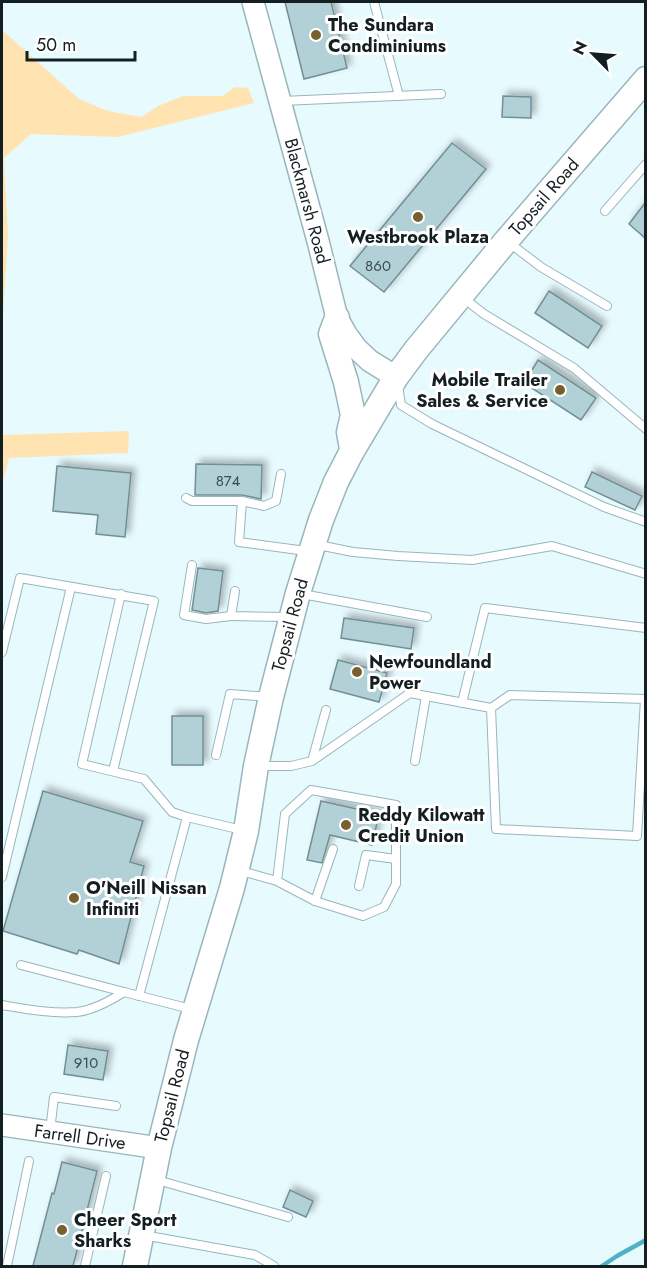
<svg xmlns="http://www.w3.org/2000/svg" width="647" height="1268" font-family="Jost,sans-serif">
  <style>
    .green { fill: #ffe4b2 }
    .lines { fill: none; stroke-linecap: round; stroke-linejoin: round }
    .stream { stroke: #4fb1c3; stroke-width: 4.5 }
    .building { fill: #b2d1d7; stroke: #728f95; stroke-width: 1.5; filter: url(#shadow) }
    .lane-casing { stroke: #98b6bc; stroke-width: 10 }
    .secondary-casing { stroke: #98b6bc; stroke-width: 24 }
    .primary-casing { stroke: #98b6bc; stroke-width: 27 }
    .lane { stroke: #fff; stroke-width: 8 }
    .secondary { stroke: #fff; stroke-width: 21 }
    .primary { stroke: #fff; stroke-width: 24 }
    .poi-dot { fill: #775f30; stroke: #fff; stroke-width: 2 }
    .labels { text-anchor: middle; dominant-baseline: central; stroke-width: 6; stroke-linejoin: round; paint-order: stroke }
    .number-label { font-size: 15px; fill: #3c4c4f }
    .poi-label { font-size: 18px; font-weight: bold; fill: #141f22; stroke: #fff; text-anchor: start }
    .street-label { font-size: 18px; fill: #141f22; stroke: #fff }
  </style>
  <defs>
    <filter id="shadow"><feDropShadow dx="4.5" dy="-4.5" stdDeviation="3" flood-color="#0004"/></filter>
  </defs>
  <rect width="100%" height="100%" fill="#e7fafe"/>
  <g class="green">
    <path d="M2,30l77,69 29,12 34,6 16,-11 25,-10h40l12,-9 13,1 6,15 -136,34 -87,-3 -27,24 4,78 -6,95z"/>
    <path d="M129,431l-1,22 -119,5 -7,27v-50z"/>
  </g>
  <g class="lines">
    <path class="stream" d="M602,1266l15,-10 29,-16"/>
  </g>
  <g class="building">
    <path d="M285,2h46l16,66 -43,11z"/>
    <path d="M503,96l28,1v21l-29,-1z"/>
    <path d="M452,143l34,26 -102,123 -34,-26z"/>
    <path d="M645,203v35l-16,-14z"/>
    <path d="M549,291l53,35 -14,22 -53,-35z"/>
    <path d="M538,360l58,38 -15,22 -57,-37z"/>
    <path d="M196,464l66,1 -1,34 -19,-4h-47z"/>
    <path d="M57,466l74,7 -6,64 -29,-3 2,-19 -45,-4z"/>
    <path d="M592,472l50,24 -7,14 -50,-23z"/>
    <path d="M198,568l25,3 -5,40 -12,2 -14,-3z"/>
    <path d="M344,618l70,10 -3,21 -70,-11z"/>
    <path d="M338,660l49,13 -8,29 -49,-13z"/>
    <rect x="172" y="716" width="31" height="49"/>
    <path d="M43,791l100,30 -13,41 14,4 -25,98 -40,-14 -2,4 -74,-23z"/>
    <path d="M321,801l58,13 -7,31 -42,-10 -8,28 -15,-3z"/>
    <path d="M68,1045l40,6 -5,29 -39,-6z"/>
    <path d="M62,1162l35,9 -24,95h-40l19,-73 2,1z"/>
    <path d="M290,1190l23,11 -7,16 -23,-10z"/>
  </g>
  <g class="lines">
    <defs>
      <g id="lane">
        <path d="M374,2l25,94"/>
        <path d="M282,101l159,-7"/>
        <path d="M605,211l41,-47"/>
        <path d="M508,242l33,25 66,39"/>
        <path d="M462,297l22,17 90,54 72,61"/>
        <path d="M398,385l3,20 31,19 172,83 42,15"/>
        <path d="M186,498l6,3h50l-3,41 67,9"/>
        <path d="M242,501l22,5 12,-5 5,-27"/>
        <path d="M318,545l35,7 45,4 74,4 80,-14 94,28"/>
        <path d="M192,565l-8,50 22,4 25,-3"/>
        <path d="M235,591l-4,25 56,1"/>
        <path d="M121,594l-39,170 62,15 28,33 15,5 55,13"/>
        <path d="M302,594l125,23"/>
        <path d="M2,652l18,-74 134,23 -41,170"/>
        <path d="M462,703l23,-95 161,20"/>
        <path d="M216,755l14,-61 39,3"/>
        <path d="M312,761l98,-68 81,15 5,121 141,7 8,-137 -135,-4 -19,13"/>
        <path d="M415,761l11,-65"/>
        <path d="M260,766h31l21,-5 14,-51"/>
        <path d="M241,871l36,10 38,20 48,15 21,-9 12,-23v-79l-85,-15 -26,24 -8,67"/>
        <path d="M2,877l69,-290"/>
        <path d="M359,886l7,-31 30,4"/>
        <path d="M315,901l18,-52"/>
        <path d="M21,965l103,27"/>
        <path d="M139,996l48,-179"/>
        <path d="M2,1005c24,4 50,9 75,7 17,-2 33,-11 47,-20l67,17"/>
        <path d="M50,1131l4,-34 62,9"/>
        <path d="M157,1180l131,37"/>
        <path d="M143,1235l112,20 19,11"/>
        <path d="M7,1266l22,-105"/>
        <path d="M85,1266l21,-90"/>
      </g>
      <g id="secondary">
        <path d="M253,2l65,239 19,77 9,16 11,15 13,12 26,16"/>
        <path d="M2,1125l157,23"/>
      </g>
      <g id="primary">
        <path d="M337,318l-6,16 15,48 7,33 -4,17 3,17"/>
        <path d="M135,1266l24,-118 27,-108 46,-152 14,-57 10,-65 15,-69 27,-104 23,-73 15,-38 16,-31 44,-74 20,-27 90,-109 140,-162"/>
      </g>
    </defs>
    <use href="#lane" class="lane-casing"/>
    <use href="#secondary" class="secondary-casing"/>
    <use href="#primary" class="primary-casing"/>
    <use href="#lane" class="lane"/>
    <use href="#secondary" class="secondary"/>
    <use href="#primary" class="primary"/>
  </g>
  <g class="poi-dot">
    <circle cx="316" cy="35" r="6"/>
    <circle cx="418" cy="217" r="6"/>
    <circle cx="560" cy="390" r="6"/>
    <circle cx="357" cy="672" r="6"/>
    <circle cx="346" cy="825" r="6"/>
    <circle cx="74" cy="898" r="6"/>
    <circle cx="62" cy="1230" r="6"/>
  </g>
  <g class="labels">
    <g class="number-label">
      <text x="378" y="266">860</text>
      <text x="228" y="481">874</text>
      <text x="86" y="1063">910</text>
    </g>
    <g class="poi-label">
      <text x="328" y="25">The Sundara<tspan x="328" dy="21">Condiminiums</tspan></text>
      <text x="418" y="237" text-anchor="middle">Westbrook Plaza</text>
      <text x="548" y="380" text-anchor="end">Mobile Trailer<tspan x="548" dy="21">Sales &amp; Service</tspan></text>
      <text x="369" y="662">Newfoundland<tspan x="369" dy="21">Power</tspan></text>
      <text x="358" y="815">Reddy Kilowatt<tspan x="358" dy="21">Credit Union</tspan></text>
      <text x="86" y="888">O'Neill Nissan<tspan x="86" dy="21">Infiniti</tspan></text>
      <text x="74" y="1220">Cheer Sport<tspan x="74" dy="21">Sharks</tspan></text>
    </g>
    <g class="street-label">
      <text transform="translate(544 197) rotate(-49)">Topsail Road</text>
      <text transform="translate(307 201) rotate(75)">Blackmarsh Road</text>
      <text transform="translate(290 625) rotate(-75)">Topsail Road</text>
      <text transform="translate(172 1096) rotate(-76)">Topsail Road</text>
      <text transform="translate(80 1137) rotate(8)">Farrell Drive</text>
    </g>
  </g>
  <rect width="647" height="1268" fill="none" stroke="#141f22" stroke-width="6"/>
  <g transform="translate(593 54) rotate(295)" stroke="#ffffff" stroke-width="4.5" paint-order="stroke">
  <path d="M0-4.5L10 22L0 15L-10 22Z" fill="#141f22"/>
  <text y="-9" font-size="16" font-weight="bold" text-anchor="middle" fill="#141f22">N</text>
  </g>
  <path d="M27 51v9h108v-9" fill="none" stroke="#141f22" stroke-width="3"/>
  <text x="36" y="51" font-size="18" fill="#141f22" stroke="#ffffff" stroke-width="4.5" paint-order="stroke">50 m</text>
</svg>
